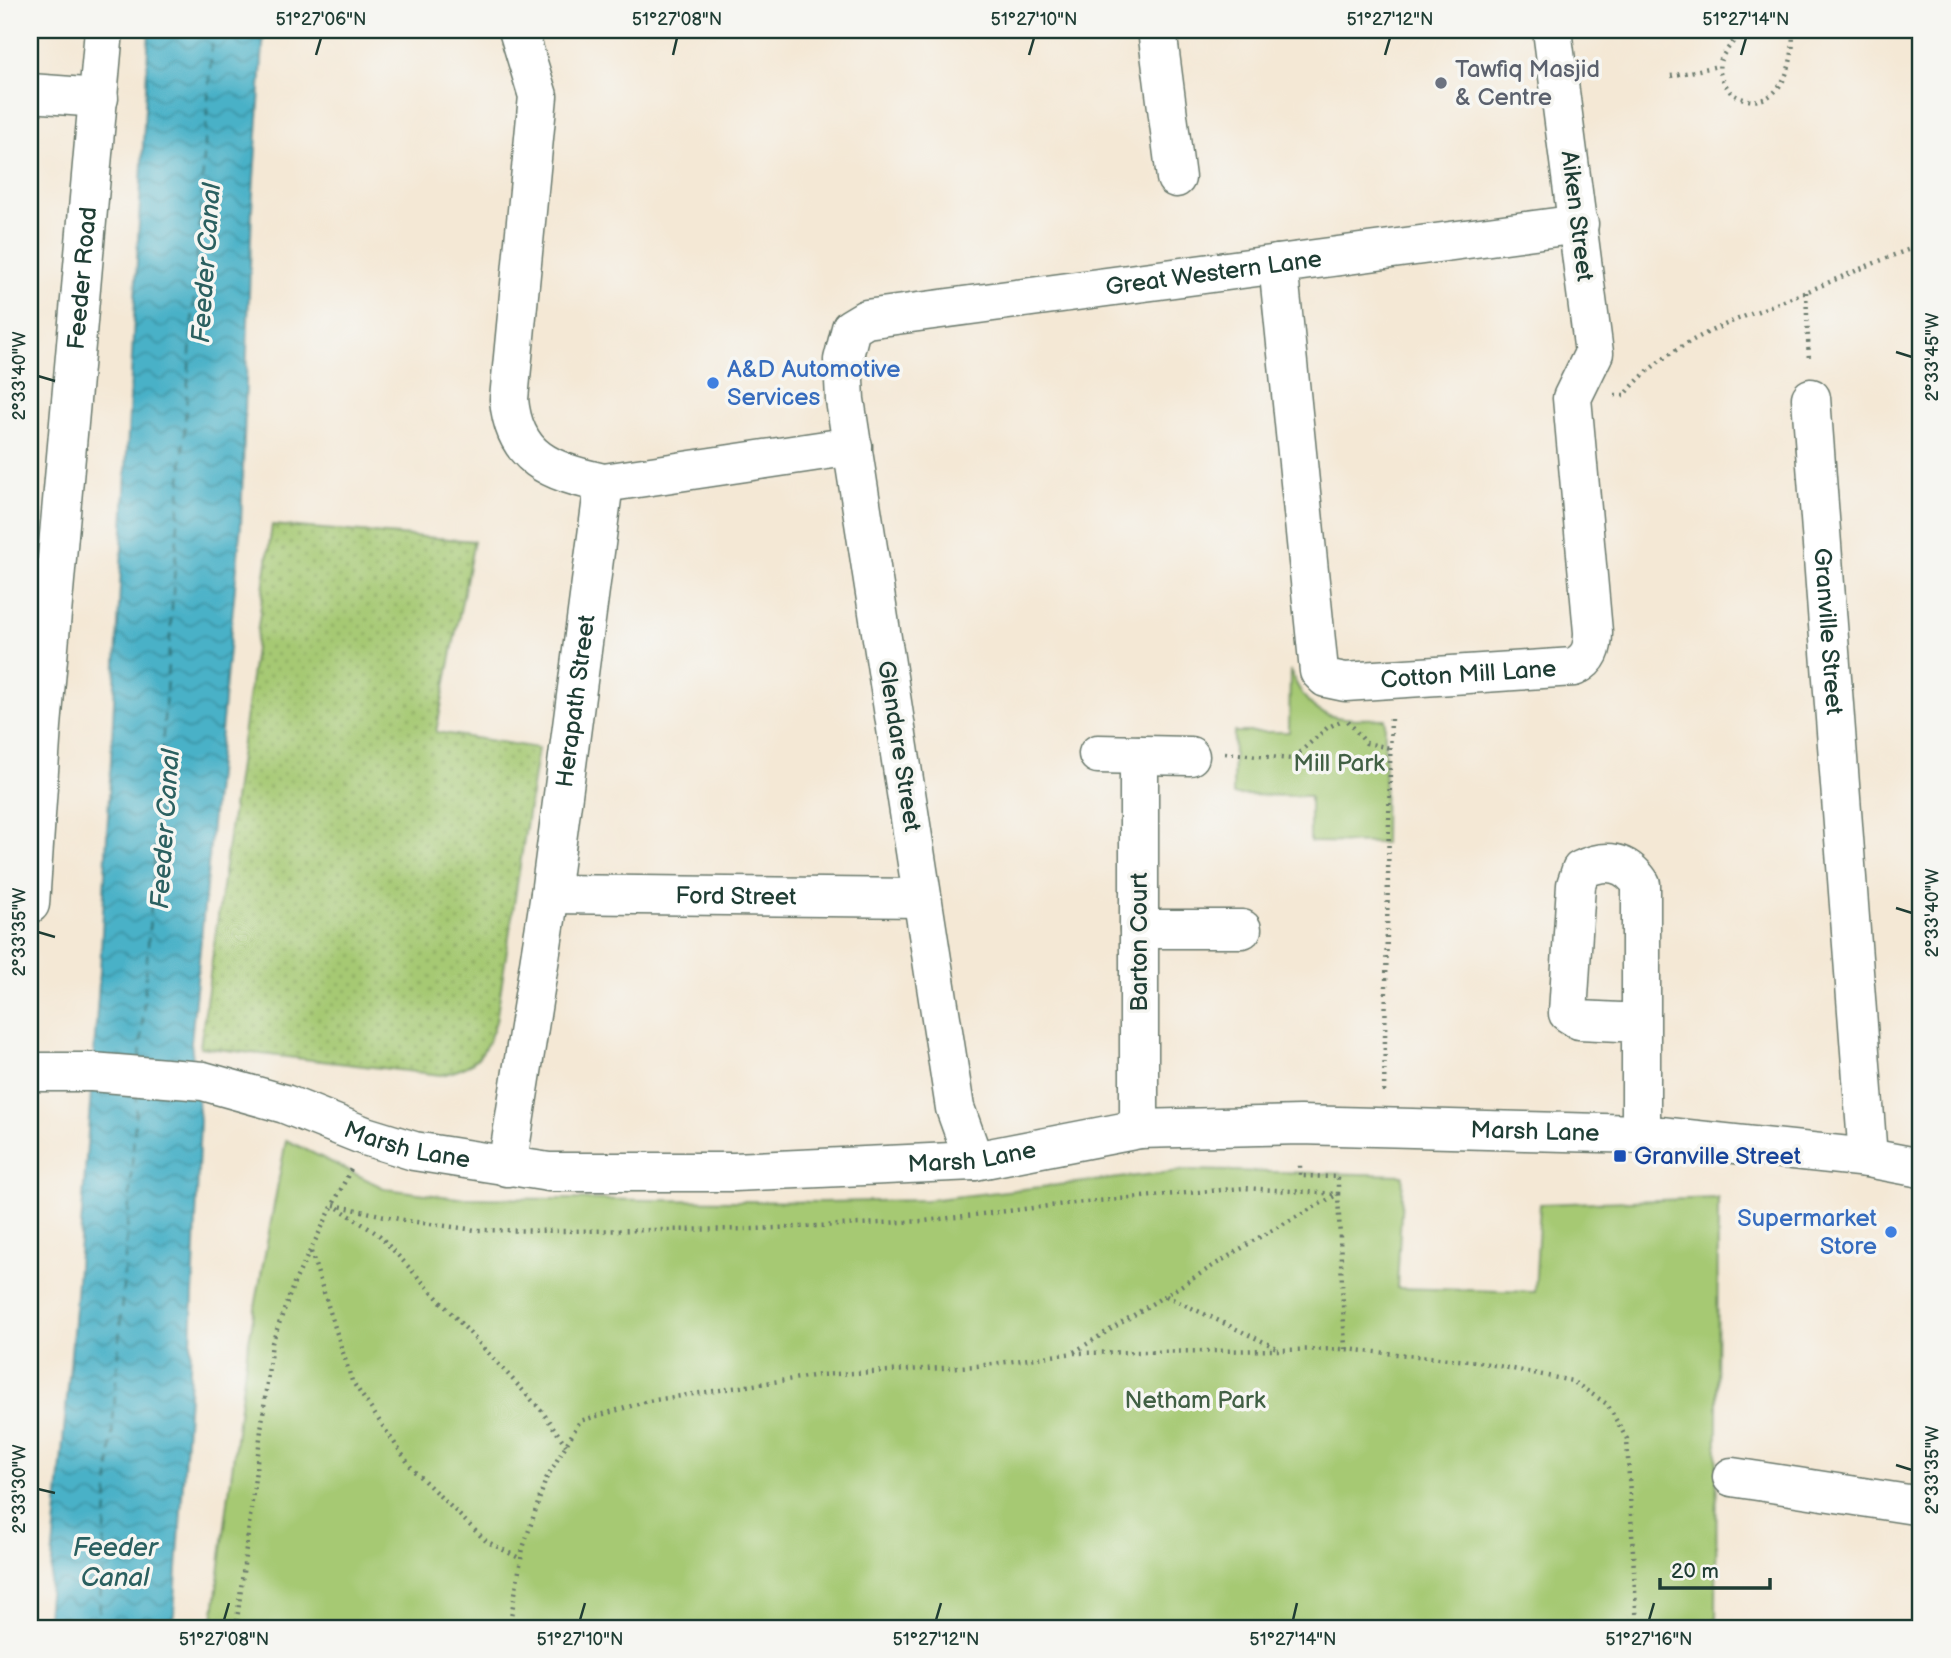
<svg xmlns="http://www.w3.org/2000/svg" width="1951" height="1658" font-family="'Balsamiq Sans',sans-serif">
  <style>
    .grass { fill: url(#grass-dots); stroke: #628354; stroke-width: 2 }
    .park { fill: #a6c973; stroke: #628354; stroke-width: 2 }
    .water { fill: url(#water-waves); stroke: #34777e; stroke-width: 2 }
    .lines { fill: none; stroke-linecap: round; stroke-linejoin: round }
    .ferry { stroke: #2b6060; stroke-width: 2; stroke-dasharray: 9 7; stroke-linecap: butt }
    .minor-casing { stroke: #6a796c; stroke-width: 41 }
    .path { stroke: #6a796c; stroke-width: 4.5; stroke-dasharray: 2 5; stroke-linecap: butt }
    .minor { stroke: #fff; stroke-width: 38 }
    .ticks { fill: none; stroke: #1f3d34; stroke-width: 2.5 }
    .worship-dot { fill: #6b7280; stroke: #f6f6f2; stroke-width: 2.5 }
    .shop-dot { fill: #3f7fe0; stroke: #f6f6f2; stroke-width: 2.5 }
    .transit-dot { fill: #1a4fb4; stroke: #f6f6f2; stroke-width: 2.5 }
    .labels { text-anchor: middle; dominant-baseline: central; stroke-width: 7; stroke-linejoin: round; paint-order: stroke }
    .worship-label { font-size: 24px; fill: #5b616d; stroke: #f6f6f2; text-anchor: start }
    .street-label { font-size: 24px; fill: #1f3d34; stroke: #f6f6f2 }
    .shop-label { font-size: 24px; fill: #366cbe; stroke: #f6f6f2; text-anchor: start }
    .park-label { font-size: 24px; fill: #416044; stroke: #f6f6f2 }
    .transit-label { font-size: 24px; fill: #164399; stroke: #f6f6f2; text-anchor: start }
    .water-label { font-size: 26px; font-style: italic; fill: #2b6060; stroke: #f6f6f2 }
    .neatline { fill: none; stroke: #1f3d34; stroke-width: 2.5 }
    .ticks-label { font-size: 18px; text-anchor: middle; fill: #1f3d34 }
  </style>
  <defs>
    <pattern id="grass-dots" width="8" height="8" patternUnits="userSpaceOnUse" patternTransform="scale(1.75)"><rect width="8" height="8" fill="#a6c973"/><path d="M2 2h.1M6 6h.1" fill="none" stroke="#87a45f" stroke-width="1.8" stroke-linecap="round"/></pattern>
    <pattern id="water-waves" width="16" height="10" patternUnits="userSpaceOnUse" patternTransform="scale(1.75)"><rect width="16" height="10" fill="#48b1c7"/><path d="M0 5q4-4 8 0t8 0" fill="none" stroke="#3b91a2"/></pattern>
  </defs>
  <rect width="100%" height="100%" fill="#f6f6f2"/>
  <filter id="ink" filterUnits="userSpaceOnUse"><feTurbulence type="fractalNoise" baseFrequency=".0143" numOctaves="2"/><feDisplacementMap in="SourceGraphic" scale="14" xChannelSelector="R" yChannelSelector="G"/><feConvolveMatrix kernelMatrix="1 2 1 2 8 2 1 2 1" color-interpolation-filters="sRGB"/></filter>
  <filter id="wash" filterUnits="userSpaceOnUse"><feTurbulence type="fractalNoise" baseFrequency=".00686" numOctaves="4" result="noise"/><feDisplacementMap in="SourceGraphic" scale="28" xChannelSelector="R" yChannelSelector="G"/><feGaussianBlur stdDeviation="1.57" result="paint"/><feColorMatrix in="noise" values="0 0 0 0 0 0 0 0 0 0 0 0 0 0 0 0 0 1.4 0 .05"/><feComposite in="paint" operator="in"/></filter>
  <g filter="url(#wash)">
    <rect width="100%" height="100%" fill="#f4e8d5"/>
    <path class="grass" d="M272,525l202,16 -38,191 102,16 -42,273c-11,34 -19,46 -55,54l-241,-28z"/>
    <g class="park">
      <path d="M1290,670c22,54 43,48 95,49l-1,124 -74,-1v-46l-77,-1 1,-63h55z"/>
      <path d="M286,1140l100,49 72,9 364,4 105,-2 262,-30 214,5 -6,113 138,4 5,-88 178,-6 -2,430h-1504l35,-277z"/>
    </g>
    <path class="water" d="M149,30h115l-12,178 -11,317 -50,517 9,78 -11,275 -16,233h-127l28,-307 26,-351z"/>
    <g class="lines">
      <g class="ferry">
        <path d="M140,1058l73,-1028"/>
        <path d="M98,1628l39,-533"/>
      </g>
    </g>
  </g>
  <g filter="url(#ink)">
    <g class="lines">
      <defs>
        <g id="minor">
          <path d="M518,30l20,66 -29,303c5,59 41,73 95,84l249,-37"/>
          <path d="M1157,30l19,148"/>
          <path d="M30,93l69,5"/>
          <path id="s1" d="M1278,264l41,407 7,7 19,4 229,-15c16,-8 19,-19 19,-35l-21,-234 22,-45 -42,-323"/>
          <path id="s2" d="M1811,398l57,760"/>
          <path d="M1098,754l92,2"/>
          <path id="s3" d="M550,894l372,4"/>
          <path id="s4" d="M30,904l12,-178 62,-696"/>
          <path d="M1139,929h103"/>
          <path d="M1641,1023l-62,-3 -11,-7 8,-128 5,-15c25,-12 45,-9 60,14 0,84 0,167 0,250"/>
          <path id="s5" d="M30,1072h62l111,9 82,23 80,32 49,15 135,21h185l240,-11 165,-32 161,-4 341,9 227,24 53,10"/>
          <path d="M1139,1129v-374"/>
          <path id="s6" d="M974,1161l-19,-53 -110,-708 -2,-40 8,-32 15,-9 713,-95"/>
          <path id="s7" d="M507,1167l43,-273 54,-411"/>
          <path d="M1732,1477l189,29"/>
        </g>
      </defs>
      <use href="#minor" class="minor-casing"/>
      <g class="path">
        <path d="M1741,30c-16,27 -34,30 -10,63 45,28 66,-28 61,-63"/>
        <path d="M1671,76l47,-10"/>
        <path d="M1806,292l3,69"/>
        <path d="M1615,395h10c45,-57 117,-76 181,-103 38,-16 76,-33 115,-47"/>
        <path d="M1348,721l18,22 24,5"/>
        <path d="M1225,753l67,6 35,-31 15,-8"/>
        <path d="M1384,1092l7,-377"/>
        <path d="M334,1205l74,16 68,9 88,1 191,-2 169,-8 150,-18 170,-15 94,6 7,155"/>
        <path d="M338,1208l41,27 162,175 25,35"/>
        <path d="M311,1252l41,129 61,89 73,71 35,18"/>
        <path d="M1166,1296l113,53"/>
        <path d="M1074,1352l184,-114 80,-44v-17l-38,-1v-15"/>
        <path d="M236,1628l36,-285 22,-60 57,-114"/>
        <path d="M509,1628l14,-80 23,-69 34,-58 68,-20 171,-26 158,-9 97,-13 271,-4 134,13 93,19 35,23 20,35 10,189"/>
      </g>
      <use href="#minor" class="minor"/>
    </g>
  </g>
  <path class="ticks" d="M316,55l5,-17M673,55l4,-17M1029,55l5,-17M1385,55l5,-17M1741,55l5,-17M1896,352l16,5M38,376l17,5M1896,908l16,5M38,932l17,5M1896,1465l16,5M38,1489l17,4M224,1620l5,-17M580,1620l5,-17M936,1620l5,-17M1293,1620l4,-17M1649,1620l5,-17"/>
  <circle class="worship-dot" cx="1441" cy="83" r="7"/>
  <g class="shop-dot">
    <circle cx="713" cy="383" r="7"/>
    <circle cx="1891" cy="1232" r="7"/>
  </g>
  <rect class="transit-dot" x="1613" y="1149" width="14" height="14" rx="3.5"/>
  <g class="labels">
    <g class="worship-label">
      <text x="1455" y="69">Tawfiq Masjid<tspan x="1455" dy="28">&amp; Centre</tspan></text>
    </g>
    <g class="street-label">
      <text transform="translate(1577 216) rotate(83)">Aiken Street</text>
      <text stroke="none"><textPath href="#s6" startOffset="1214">Great Western Lane</textPath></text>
      <text stroke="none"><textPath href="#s4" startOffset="628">Feeder Road</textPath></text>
      <text stroke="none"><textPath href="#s2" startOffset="234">Granville Street</textPath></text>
      <text stroke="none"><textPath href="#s1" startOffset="562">Cotton Mill Lane</textPath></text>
      <text stroke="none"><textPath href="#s7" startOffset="471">Herapath Street</textPath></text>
      <text transform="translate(899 746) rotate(81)">Glendare Street</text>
      <text stroke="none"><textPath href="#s3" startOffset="186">Ford Street</textPath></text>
      <text transform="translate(1139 942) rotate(-90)">Barton Court</text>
      <text stroke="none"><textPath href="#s5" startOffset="1522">Marsh Lane</textPath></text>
      <text stroke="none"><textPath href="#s5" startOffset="388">Marsh Lane</textPath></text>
      <text stroke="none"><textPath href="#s5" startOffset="956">Marsh Lane</textPath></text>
    </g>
    <g class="shop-label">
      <text x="727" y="369">A&amp;D Automotive<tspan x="727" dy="28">Services</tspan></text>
      <text x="1877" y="1218" text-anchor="end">Supermarket<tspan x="1877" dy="28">Store</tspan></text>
    </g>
    <g class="park-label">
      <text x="1339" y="763">Mill Park</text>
      <text x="1195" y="1400">Netham Park</text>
    </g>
    <g class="transit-label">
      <text x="1634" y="1156">Granville Street</text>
    </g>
    <g class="water-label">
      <text transform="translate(207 263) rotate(-86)">Feeder Canal</text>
      <text transform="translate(166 829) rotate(-86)">Feeder Canal</text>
      <text x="115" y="1548">Feeder<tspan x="115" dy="30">Canal</tspan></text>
    </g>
  </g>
  <rect width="1951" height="1658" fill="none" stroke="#f6f6f2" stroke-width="77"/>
  <path d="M1660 1578v10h110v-10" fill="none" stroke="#1f3d34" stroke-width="3.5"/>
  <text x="1671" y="1578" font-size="21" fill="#1f3d34" stroke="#f6f6f2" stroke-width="5" paint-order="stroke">20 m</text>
  <rect x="38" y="38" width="1874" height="1582" class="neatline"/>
  <g class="ticks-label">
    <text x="321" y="25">51°27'06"N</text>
    <text x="677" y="25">51°27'08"N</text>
    <text x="1034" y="25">51°27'10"N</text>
    <text x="1390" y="25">51°27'12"N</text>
    <text x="1746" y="25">51°27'14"N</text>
    <text transform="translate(1932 357) rotate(-90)" y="6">2°33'45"W</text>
    <text transform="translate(19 376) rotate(-90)" y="6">2°33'40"W</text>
    <text transform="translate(1932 913) rotate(-90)" y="6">2°33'40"W</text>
    <text transform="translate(19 932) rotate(-90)" y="6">2°33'35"W</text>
    <text transform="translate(1932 1470) rotate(-90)" y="6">2°33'35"W</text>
    <text transform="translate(19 1489) rotate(-90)" y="6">2°33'30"W</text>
    <text x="224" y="1645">51°27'08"N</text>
    <text x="580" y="1645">51°27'10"N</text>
    <text x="936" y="1645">51°27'12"N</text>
    <text x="1293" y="1645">51°27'14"N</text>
    <text x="1649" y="1645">51°27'16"N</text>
  </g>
</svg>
